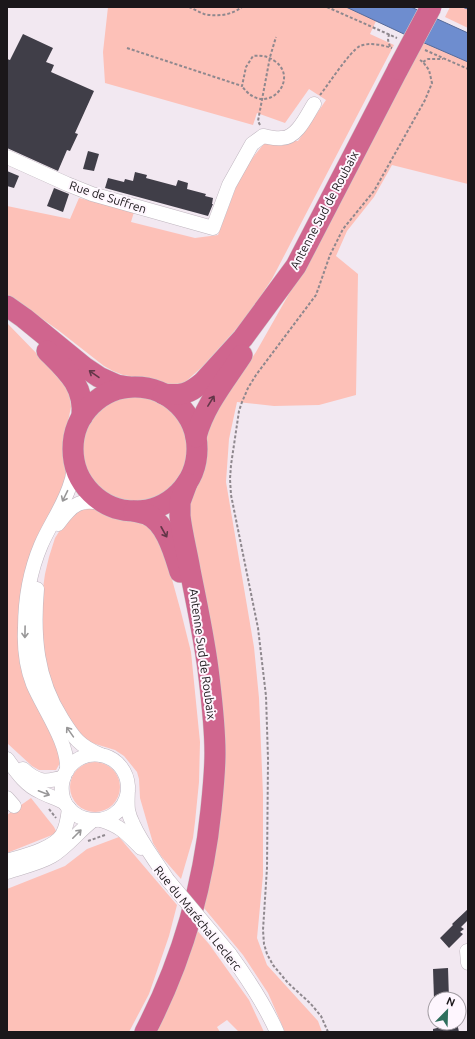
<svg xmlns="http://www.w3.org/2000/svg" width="475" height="1039" font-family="Ubuntu,sans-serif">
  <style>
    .green { fill: #fdc1b8 }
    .water { fill: #6e8dcf; stroke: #556a99 }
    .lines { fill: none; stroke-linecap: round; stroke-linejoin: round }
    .stream { stroke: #556a99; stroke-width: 3 }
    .building { fill: #403e48 }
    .minor-casing { stroke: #bfb6bf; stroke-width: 15 }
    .highway-casing { stroke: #cdcccd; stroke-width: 22 }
    .path { stroke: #8f888e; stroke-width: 2; stroke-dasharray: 3 2; stroke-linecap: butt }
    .minor { stroke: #fff; stroke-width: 14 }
    .highway { stroke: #d0658e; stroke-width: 21 }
    .minor-bridge-casing { stroke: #bfb6bf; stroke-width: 15; stroke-linecap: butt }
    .highway-bridge-casing { stroke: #cdcccd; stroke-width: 22; stroke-linecap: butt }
    .minor-bridge { stroke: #fff; stroke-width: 14 }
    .highway-bridge { stroke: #d0658e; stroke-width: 21 }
    .oneway { stroke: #633648 }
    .oneway2 { stroke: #989798 }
    .labels { text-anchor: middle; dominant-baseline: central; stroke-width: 4; stroke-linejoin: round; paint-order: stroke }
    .street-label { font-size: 12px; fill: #1b171a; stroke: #fef6fe }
  </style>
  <rect width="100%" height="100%" fill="#f2e8f1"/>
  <g class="green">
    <path d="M108,7h100l5,1 4,-1h129l30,14 -6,13 24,11 -122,234 -18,27 -16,21 -36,40 -19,17 -13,1 -16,-5 -31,-5 -10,-4 -9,-5 -46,-36 -51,-36v-88l63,13 9,-21 55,14 -3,10 64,16 23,-3 24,-64 24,-30h32l28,-41 -17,-11 -24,34 -28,-10 -4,12 -148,-42 -2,-31z"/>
    <path d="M450,7h18v21l-23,-11z"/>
    <path d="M423,42l45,20v122l-76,-19 -18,32 -27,34 -11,25 22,18 -2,121 -37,10 -45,1 -37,-4 -8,37 -3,43 28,165 5,51 4,96v81l-6,63 10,27 51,56 4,11h-37l-17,-39 -25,-38 -44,-53 14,-63 -27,-336 15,-34 3,-29 9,-25 43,-63 71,-125z"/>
    <path d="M7,323l33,34 29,34 2,16 -4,19 -1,29 2,26 -39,86 29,175 2,21 -4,7h-17l-7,-4 -25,-23z"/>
    <circle cx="135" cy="448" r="55"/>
    <path d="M82,507h15l18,9 29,7 7,4 11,16 19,69 10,40 9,90 -1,40 -4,40 -2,16 -12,41 -20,-23 -8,-13 -13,-45 -1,-19 -2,-7 -13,-16 -9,-6 -23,-7 -7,-4 -22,-28 -18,-45 -5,-57 5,-35 4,-17 6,-19 9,-14z"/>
    <circle cx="95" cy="787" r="25"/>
    <path d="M31,798l23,29 3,6 -50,20v-38z"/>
    <path d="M119,837l58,68 -8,31 -20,58 -20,38h-122v-143l58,-23 22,-17z"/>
    <path d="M194,927l15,17 40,56 15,32h-25l-12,-12 -10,7 3,5h-71z"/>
  </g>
  <path class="water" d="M346,7h65l57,26v29l-62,-27z"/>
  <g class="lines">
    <path class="stream" d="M465,7l3,1"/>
  </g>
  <g class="building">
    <path d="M23,34l30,14 -7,14 8,3 -3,7 43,19 -19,42 3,1 -8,17 -3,-1 -9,21 -51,-23v-89l3,1z"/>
    <path d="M88,151l11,3 -5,17 -11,-2z"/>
    <path d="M7,171l12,5 -5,12 -7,-2z"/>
    <path d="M135,172l12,3 -1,3 30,8 2,-6 10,3 -1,6 19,5 -1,2 8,2 -1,6h1l-5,12 -103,-28 3,-10 16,4 1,-3 8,2z"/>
    <path d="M54,188l15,6 -6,18 -16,-6z"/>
    <path d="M468,909v11l-7,7 3,2 -4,3 3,2 -14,14 -9,-10 13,-13 -1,-1z"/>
    <path d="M448,968l1,31h-15l-1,-30z"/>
    <path d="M457,1023l2,9h-26v-3z"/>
  </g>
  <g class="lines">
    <defs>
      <g id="minor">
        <path d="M7,157l60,27 25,10 121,34 16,-43 23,-41 11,-8c6,1 13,3 19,2 15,0 25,-23 32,-34"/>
        <path d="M58,524c15,-21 23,-26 48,-20"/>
        <path d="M37,589c-4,47 -1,89 25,130 12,19 17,27 39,36"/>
        <path d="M7,759c9,12 18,26 32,32 8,5 18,7 26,12"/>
        <path d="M23,769c14,13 22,14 41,8"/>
        <path d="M67,771c2,-28 -23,-61 -34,-87 -7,-18 -9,-37 -8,-56 0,-29 5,-57 16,-83 9,-21 24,-41 30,-63 3,-7 2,-16 3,-24"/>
        <path d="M128,791c-7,44 -71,35 -66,-7 1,-8 5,-16 11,-21 9,-8 21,-10 32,-7 13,4 22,16 23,30 0,8 -1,16 0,24 1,5 3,10 5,14 9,20 23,37 34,55"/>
        <path d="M7,798l7,8"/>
        <path d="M101,820c20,6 26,14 40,28"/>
        <path d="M7,861c16,-5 46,-12 55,-26 5,-8 6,-18 7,-27"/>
        <path d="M7,872c15,-5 31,-8 45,-16 15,-9 26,-24 40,-35"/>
        <path d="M467,951l1,12"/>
        <path d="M229,953c19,26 35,50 48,79"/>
      </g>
      <g id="highway">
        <path d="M7,306l17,12 60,49 15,10 18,8 12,2"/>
        <path d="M47,351c20,20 38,35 35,66"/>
        <circle cx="135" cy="449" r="62"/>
        <path d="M163,394c18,2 26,0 40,-12l40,-44 53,-72 102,-197"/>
        <path d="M196,437c8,-31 29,-56 46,-82"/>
        <path d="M134,511c4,1 8,2 12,3 20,8 28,39 34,58"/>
        <path d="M145,1032c36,-69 58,-144 66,-222 2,-19 4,-38 4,-57 0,-25 -3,-51 -6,-76 -4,-36 -12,-71 -19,-107 -3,-18 -8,-36 -10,-54v-14l7,-19"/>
      </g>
    </defs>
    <use href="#minor" class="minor-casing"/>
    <use href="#highway" class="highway-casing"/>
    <g class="path">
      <path d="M189,7c5,2 10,5 15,7 13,3 28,1 38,-7"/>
      <path d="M327,7l70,31"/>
      <path d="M389,34l-1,6 2,7"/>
      <path d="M127,48l115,38 4,-19 7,-11c9,-1 15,0 23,6 24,19 -11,57 -34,24"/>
      <path d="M425,50l43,19"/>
      <path d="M423,62l5,-3h15"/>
      <path d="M320,95c8,-10 30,-44 40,-49 10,-4 22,-1 32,2"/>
      <path d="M260,125l-2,-4 12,-64 6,-20"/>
      <path d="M49,809l7,9"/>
      <path d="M88,841l17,-6"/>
      <path d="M328,1032l-7,-16 -11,-13 -22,-20 -15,-18 -6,-11 -3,-10 -1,-14 4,-62 1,-109 -2,-63 -8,-68 -27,-133 -1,-16 1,-14 8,-54 3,-9 6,-14 8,-13 60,-80 14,-40 13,-26 31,-38 51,-91 7,-17 -3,-13 -6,-8 -3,-2"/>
    </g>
    <use href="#minor" class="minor"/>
    <use href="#highway" class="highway"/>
    <defs>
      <path id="minor-bridge" d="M167,879l62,74"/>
      <path id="highway-bridge" d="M398,69l33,-62"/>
    </defs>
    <use href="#minor-bridge" class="minor-bridge-casing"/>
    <use href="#highway-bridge" class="highway-bridge-casing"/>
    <use href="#minor-bridge" class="minor-bridge"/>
    <use href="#highway-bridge" class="highway-bridge"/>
  </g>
  <defs><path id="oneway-shaft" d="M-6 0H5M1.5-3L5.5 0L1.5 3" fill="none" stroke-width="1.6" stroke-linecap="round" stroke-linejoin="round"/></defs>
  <g class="oneway">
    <use href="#oneway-shaft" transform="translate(94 374) rotate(-145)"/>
    <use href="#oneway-shaft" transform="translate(211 401) rotate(-58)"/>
    <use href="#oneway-shaft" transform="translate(164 532) rotate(61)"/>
  </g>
  <g class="oneway2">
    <use href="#oneway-shaft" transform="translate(65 496) rotate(116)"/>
    <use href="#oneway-shaft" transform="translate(25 632) rotate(91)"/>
    <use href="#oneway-shaft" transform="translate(70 732) rotate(-125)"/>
    <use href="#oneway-shaft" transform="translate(44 793) rotate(21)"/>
    <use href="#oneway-shaft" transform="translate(77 834) rotate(-45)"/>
  </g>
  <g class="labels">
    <g class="street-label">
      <text transform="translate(108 197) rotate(18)">Rue de Suffren</text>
      <text transform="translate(324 210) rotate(-62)">Antenne Sud de Roubaix</text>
      <text transform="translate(203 654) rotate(82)">Antenne Sud de Roubaix</text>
      <text transform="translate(198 918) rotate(51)">Rue du Maréchal Leclerc</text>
    </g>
  </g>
  <rect width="475" height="1039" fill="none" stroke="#1b171a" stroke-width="16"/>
  <g transform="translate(447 1011) rotate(23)"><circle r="19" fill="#fef6fe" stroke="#a39da3"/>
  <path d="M0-3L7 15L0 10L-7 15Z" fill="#2f6f5d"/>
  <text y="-6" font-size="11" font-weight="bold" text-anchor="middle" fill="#1b171a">N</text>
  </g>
</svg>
